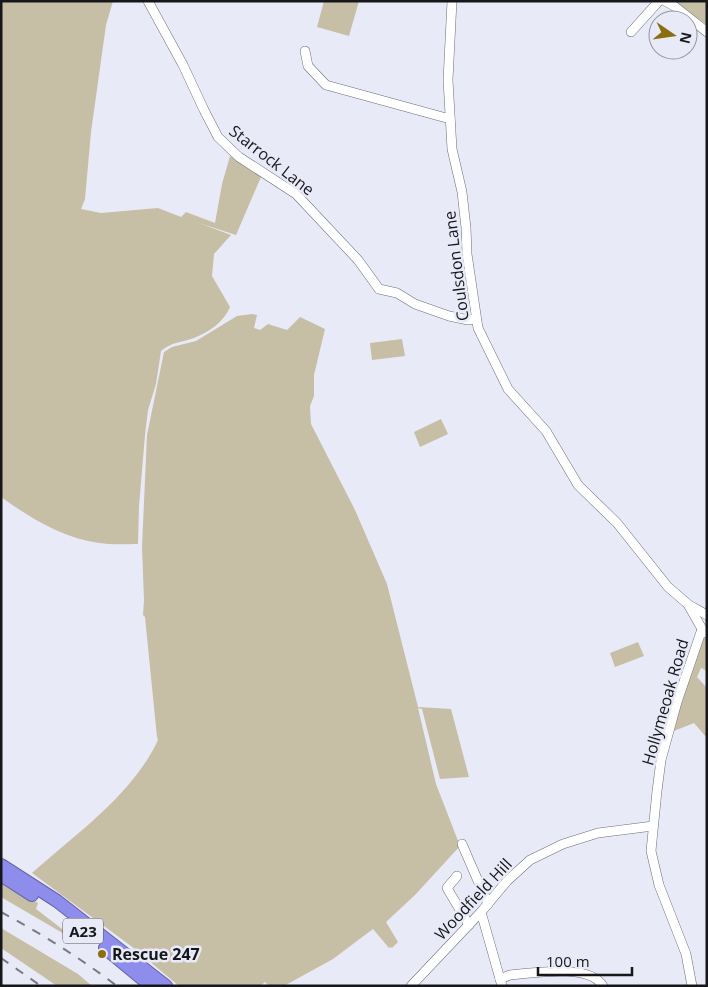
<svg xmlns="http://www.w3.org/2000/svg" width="708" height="987" font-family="'Open Sans',sans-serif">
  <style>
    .green { fill: #c7bea6 }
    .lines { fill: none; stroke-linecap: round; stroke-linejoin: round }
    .minor-casing { stroke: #6c6d78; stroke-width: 10 }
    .highway-casing { stroke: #6464a3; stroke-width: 14 }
    .minor { stroke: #fff; stroke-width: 9 }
    .highway { stroke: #8e8dec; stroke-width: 12 }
    .rail { stroke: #797a83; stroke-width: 2; stroke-dasharray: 9 9; stroke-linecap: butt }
    .poi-dot { fill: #8a6e0f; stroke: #e9eaf7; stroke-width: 2 }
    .labels { text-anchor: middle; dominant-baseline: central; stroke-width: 5; stroke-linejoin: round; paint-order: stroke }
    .shield { fill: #e9eaf7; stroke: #55565d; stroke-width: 1 }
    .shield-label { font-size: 15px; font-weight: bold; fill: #16171b }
    .street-label { font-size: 16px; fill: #16171b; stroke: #e9eaf7 }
    .poi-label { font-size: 16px; font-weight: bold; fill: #16171b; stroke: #e9eaf7; text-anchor: start }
  </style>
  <rect width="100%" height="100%" fill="#e9eaf7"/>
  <g class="green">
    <path d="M1,1h112l-7,24 -15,107 -6,67 -4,10 20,4 57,-5 23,9 5,-5 29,11 7,-39 8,-28 31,21 -25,58 -37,-12 32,12 -17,19 -2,22 18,31c-6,15 -21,25 -36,31 -14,5 -20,3 -33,13l-5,33 -8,26 -3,25 -6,71 -1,38c-12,0 -26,1 -39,-1 -36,-5 -69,-25 -98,-46z"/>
    <path d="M324,1h35l-10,35 -32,-9z"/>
    <path d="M671,1h36v24l-30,-21z"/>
    <path d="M252,314l5,1 -3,13 6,2 8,-6 19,6 13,-13 25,12 -11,46v21l-4,10 1,18 44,86 32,74 31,123 33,2 18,68 -29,2 -18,-70 -4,-1 18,76 24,62 -45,49 -29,27 12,20 -6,6 -1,-1 -2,1 -16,-19 -40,30 -49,27h-15l-4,-4 -5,4h-81l-48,-40 -99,-73c44,-39 101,-79 126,-133l-1,-3 -12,-120 -2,-2 1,-15 -2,-53 5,-112 17,-83 8,-5 24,-6 41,-25z"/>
    <path d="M402,339l3,17 -33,4 -2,-17z"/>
    <path d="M441,419l7,15 -28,13 -6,-15z"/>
    <path d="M704,636l3,3v32l-6,-3 -4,9 10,11v50l-13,-15 -20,8 7,-28z"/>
    <path d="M638,642l6,14 -29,11 -5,-14z"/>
    <path d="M1,880l37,23 -2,6 47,36 -82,-48z"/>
    <path d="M1,928l77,46 14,12h-35l-56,-38z"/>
  </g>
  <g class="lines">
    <defs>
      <g id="minor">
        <path d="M148,1l35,64 21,45 14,27 21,20 57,37 62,66 21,29 18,4 18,11 34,12 19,4 8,-1"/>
        <path d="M452,1l-4,79 4,69 10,43 4,36 1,26 11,74 30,61 38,42 32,54 39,38 51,64 21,18 18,10"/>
        <path d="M665,1l9,5 33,26"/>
        <path d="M631,32l28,-31"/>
        <path d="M305,51l3,15 18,19 124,34"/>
        <path d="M689,606l13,23 4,4"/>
        <path d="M462,844l26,60"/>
        <path d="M457,876l-10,12 22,37"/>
        <path d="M481,912l21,74"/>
        <path d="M500,979l10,-4c24,-2 79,-12 93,11"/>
        <path d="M411,986l70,-74 26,-31 23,-21 33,-16 35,-11 55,-7"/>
        <path d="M692,986l-6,-32 -27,-69 -8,-34 6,-60 4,-31 16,-58 25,-73"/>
      </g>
      <g id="highway">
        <path d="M1,865l56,36 109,85"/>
        <path d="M1,875l31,20"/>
        <path d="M105,948l46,38"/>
      </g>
    </defs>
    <use href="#minor" class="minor-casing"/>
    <use href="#highway" class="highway-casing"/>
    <use href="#minor" class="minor"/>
    <use href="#highway" class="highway"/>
    <g class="rail">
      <path d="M1,912c41,22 79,46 116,74"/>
      <path d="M1,958l40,28"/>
    </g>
  </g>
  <circle class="poi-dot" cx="102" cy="954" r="5"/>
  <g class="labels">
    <rect class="shield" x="63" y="918.5" width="40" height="25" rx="4"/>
    <g class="shield-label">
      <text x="83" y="931">A23</text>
    </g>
    <g class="street-label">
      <text transform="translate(272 160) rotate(38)">Starrock Lane</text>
      <text transform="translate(456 266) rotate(-97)">Coulsdon Lane</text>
      <text transform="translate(665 702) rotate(-74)">Hollymeoak Road</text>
      <text transform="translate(473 899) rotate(-47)">Woodfield Hill</text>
    </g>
    <g class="poi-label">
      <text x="112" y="954">Rescue 247</text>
    </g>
  </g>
  <rect width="708" height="987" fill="none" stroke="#16171b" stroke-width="5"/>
  <g transform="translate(673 35) rotate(103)"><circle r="24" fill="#e9eaf7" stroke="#95969f"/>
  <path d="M0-4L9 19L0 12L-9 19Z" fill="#8a6e0f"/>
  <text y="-8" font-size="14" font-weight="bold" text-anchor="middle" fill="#16171b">N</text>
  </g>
  <path d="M538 967v8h94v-8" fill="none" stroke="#16171b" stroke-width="2.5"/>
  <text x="546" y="967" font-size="15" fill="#16171b" stroke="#e9eaf7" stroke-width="4" paint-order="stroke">100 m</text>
</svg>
